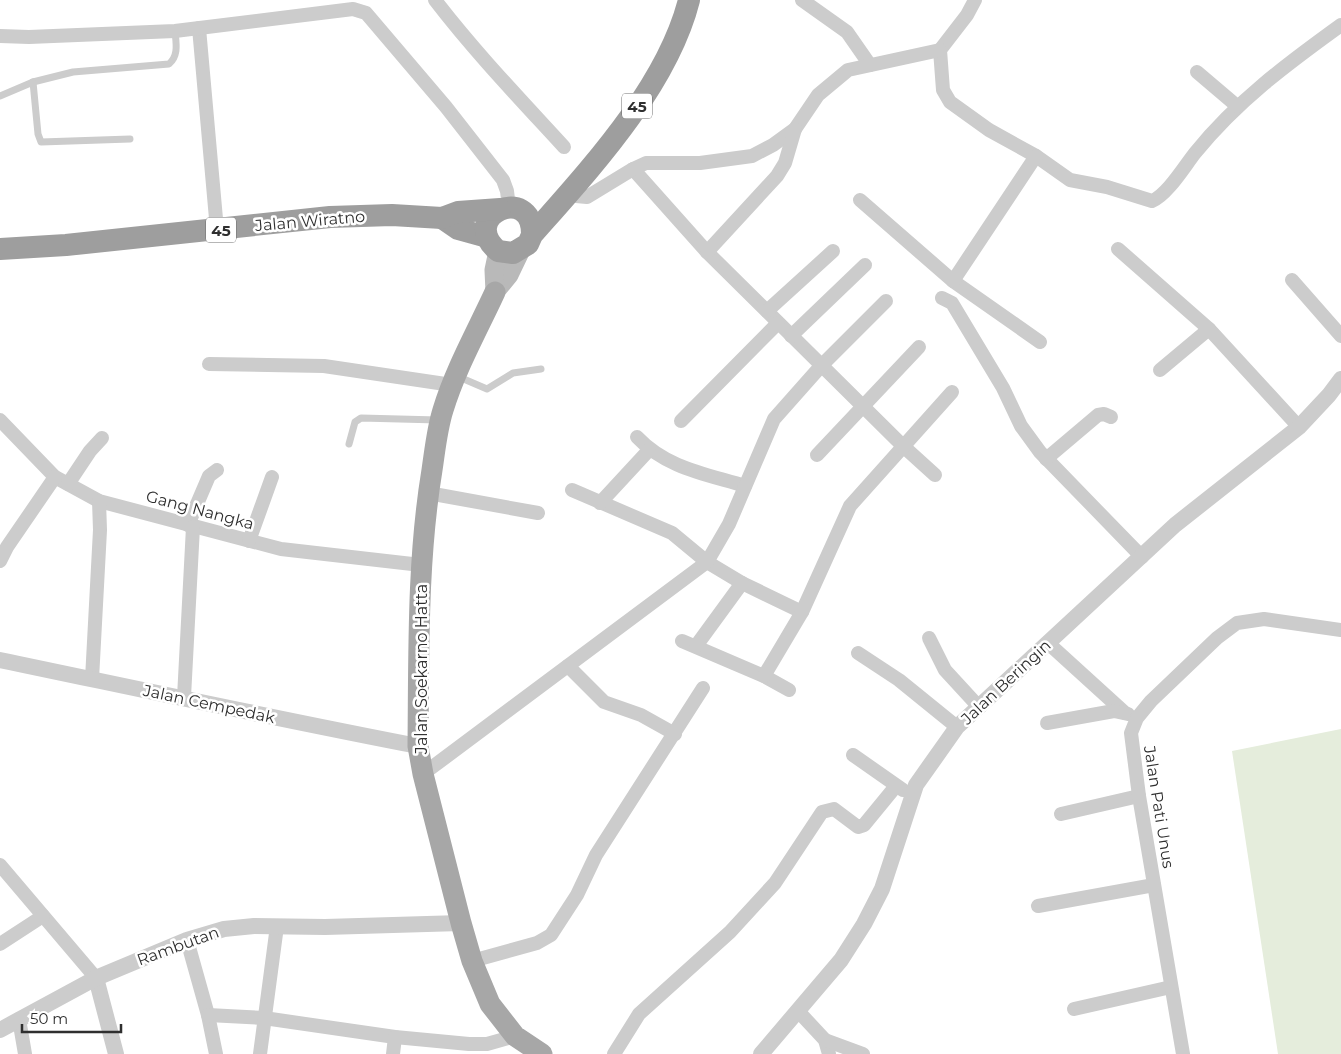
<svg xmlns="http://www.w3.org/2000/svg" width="1341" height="1054" font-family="Montserrat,sans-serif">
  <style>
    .green { fill: #e5eddc }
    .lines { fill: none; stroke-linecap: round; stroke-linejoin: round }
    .service { stroke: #ccc; stroke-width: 7 }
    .minor { stroke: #ccc; stroke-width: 14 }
    .tertiary { stroke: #ccc; stroke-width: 16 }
    .secondary { stroke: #b9b9b9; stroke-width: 19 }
    .primary { stroke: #a7a7a7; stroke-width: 21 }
    .trunk { stroke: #9e9e9e; stroke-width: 22 }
    .labels { text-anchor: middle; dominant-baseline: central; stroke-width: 5; stroke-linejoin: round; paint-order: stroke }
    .shield { fill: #fff; stroke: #6d6d6d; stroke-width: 1 }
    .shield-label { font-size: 15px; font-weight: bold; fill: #2f2f2f }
    .street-label { font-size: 16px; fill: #2f2f2f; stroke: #fff }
  </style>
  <rect width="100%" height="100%" fill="#fff"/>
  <path class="green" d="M1341,729v325h-63l-46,-303z"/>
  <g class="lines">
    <g class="service">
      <path d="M33,82l40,-10 96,-8c10,-9 7,-21 6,-33"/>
      <path d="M0,96l33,-14 5,52 3,8 89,-3"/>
      <path d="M459,377l28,12 26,-16 28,-4"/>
      <path d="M349,444l6,-22 6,-4 77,2"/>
    </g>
    <g class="minor">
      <path d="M435,0c40,52 85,99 129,147"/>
      <path d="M802,0l45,32 23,33"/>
      <path d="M975,0l-8,15 -27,35 3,40 7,12 39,28 47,26 34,24 37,7 45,14c15,-6 32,-34 43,-48 42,-52 92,-89 146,-128"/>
      <path d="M199,28l18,202"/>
      <path d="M0,36l29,1 146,-6 178,-22 13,4 80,94 57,73 4,11 2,16"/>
      <path d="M1197,72l40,34"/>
      <path d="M633,169l74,83 196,194 32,29"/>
      <path d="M570,193l6,3 11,1 46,-28 13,-6h54l52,-7 21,-11 22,-16 23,-34 30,-25 92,-20"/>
      <path d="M860,200l93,81 87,61"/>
      <path d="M1118,249l91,80 90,98"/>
      <path d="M707,252l70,-76 8,-13 10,-34"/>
      <path d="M1292,280l49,56"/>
      <path d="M953,281l83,-125"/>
      <path d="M942,298l10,5 51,85 18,38 19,26 102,105"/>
      <path d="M767,311l66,-60"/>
      <path d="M791,336l74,-71"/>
      <path d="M209,364l115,2 128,19"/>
      <path d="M1160,370l49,-41"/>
      <path d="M0,420l55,57 44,24 182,48 140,16"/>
      <path d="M681,421l97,-98"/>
      <path d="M637,437c29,31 69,37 108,49"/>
      <path d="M817,455l102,-108"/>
      <path d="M1046,459l52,-44 6,-1 7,3"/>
      <path d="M68,484l22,-33 12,-13"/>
      <path d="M572,490l100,43 35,29 35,21 60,29"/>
      <path d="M428,493l110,20"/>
      <path d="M600,503l49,-53"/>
      <path d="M188,525l21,-49 8,-6"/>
      <path d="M249,541l23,-64"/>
      <path d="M0,561l7,-14 48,-70"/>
      <path d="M929,638l16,32 34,37"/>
      <path d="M682,641l82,35 25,14"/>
      <path d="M1048,643l77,70"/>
      <path d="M696,646l46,-63"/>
      <path d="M858,653l41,27 58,47"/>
      <path d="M568,666l36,36 37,13 34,19"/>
      <path d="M764,676l38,-64 48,-106 102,-114"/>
      <path d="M92,679l8,-149 -1,-29"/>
      <path d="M184,697l9,-170"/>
      <path d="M1047,723l67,-12 14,3"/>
      <path d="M853,755l50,35"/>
      <path d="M423,774l284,-212 22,-38 45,-105 47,-53 65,-65"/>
      <path d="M1061,814l78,-18"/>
      <path d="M0,865l96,113"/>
      <path d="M1038,906l116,-21"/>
      <path d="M187,940l21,75 8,39"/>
      <path d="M0,944l43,-28"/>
      <path d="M472,961l65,-18 14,-8 26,-40 19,-40 107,-167"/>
      <path d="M1074,1009l97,-22"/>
      <path d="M798,1011l27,29 4,14"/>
      <path d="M208,1015l56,3 131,19 74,7h18l28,-8"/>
      <path d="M19,1019l6,35"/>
      <path d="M825,1040l38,14"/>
      <path d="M260,1054l17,-128"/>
      <path d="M393,1054l2,-17"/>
      <path d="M614,1054l25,-40 91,-82 45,-49 47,-71 12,-3 24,18 6,-2 32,-39"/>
      <path d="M1183,1054l-44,-258 -8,-63 6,-15 14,-17 66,-63 20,-15 27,-4 77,11"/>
    </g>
    <g class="tertiary">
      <path d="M0,660c139,29 278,59 418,86"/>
      <path d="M96,978l20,76"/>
      <path d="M0,1030l96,-52 91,-38 37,-11 30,-3 71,1 136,-4"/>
      <path d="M761,1054l80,-94 23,-36 18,-35 34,-104 41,-58 218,-202 124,-98 30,-32 12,-16"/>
    </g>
    <g class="secondary">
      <path d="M495,292l14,-17 12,-25"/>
      <path d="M495,292l-1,-22 4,-19"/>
    </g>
    <path class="primary" d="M495,292c-18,39 -40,78 -52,118 -6,19 -8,40 -11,60 -15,91 -13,184 -14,276l5,28 38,149 11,38 18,43 25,32 27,18"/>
    <g class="trunk">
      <path d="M442,218l16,11 29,8"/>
      <path d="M532,235c1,-53 -75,-19 -34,16l15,2 15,-9 4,-9c58,-66 135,-148 157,-235"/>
      <path d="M0,249l66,-4 264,-28 62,-2 50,3 16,-6 42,-3"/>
    </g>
  </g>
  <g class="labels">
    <g class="shield">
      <rect x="622" y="93.5" width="30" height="25" rx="4"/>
      <rect x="206" y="217.5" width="30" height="25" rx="4"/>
    </g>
    <g class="shield-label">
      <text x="637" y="106">45</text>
      <text x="221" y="230">45</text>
    </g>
    <g class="street-label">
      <text transform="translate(310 221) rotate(-5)">Jalan Wiratno</text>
      <text transform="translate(200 510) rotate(15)">Gang Nangka</text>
      <text transform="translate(421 669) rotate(-90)">Jalan Soekarno Hatta</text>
      <text transform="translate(1006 682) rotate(-43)">Jalan Beringin</text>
      <text transform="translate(209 704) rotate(12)">Jalan Cempedak</text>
      <text transform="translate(1159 807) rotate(81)">Jalan Pati Unus</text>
      <text transform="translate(178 946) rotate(-20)">Rambutan</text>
    </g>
  </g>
  <path d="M22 1024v8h99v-8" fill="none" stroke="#2f2f2f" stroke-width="2.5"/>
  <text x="30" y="1024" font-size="15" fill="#2f2f2f" stroke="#ffffff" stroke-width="4" paint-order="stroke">50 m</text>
</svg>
